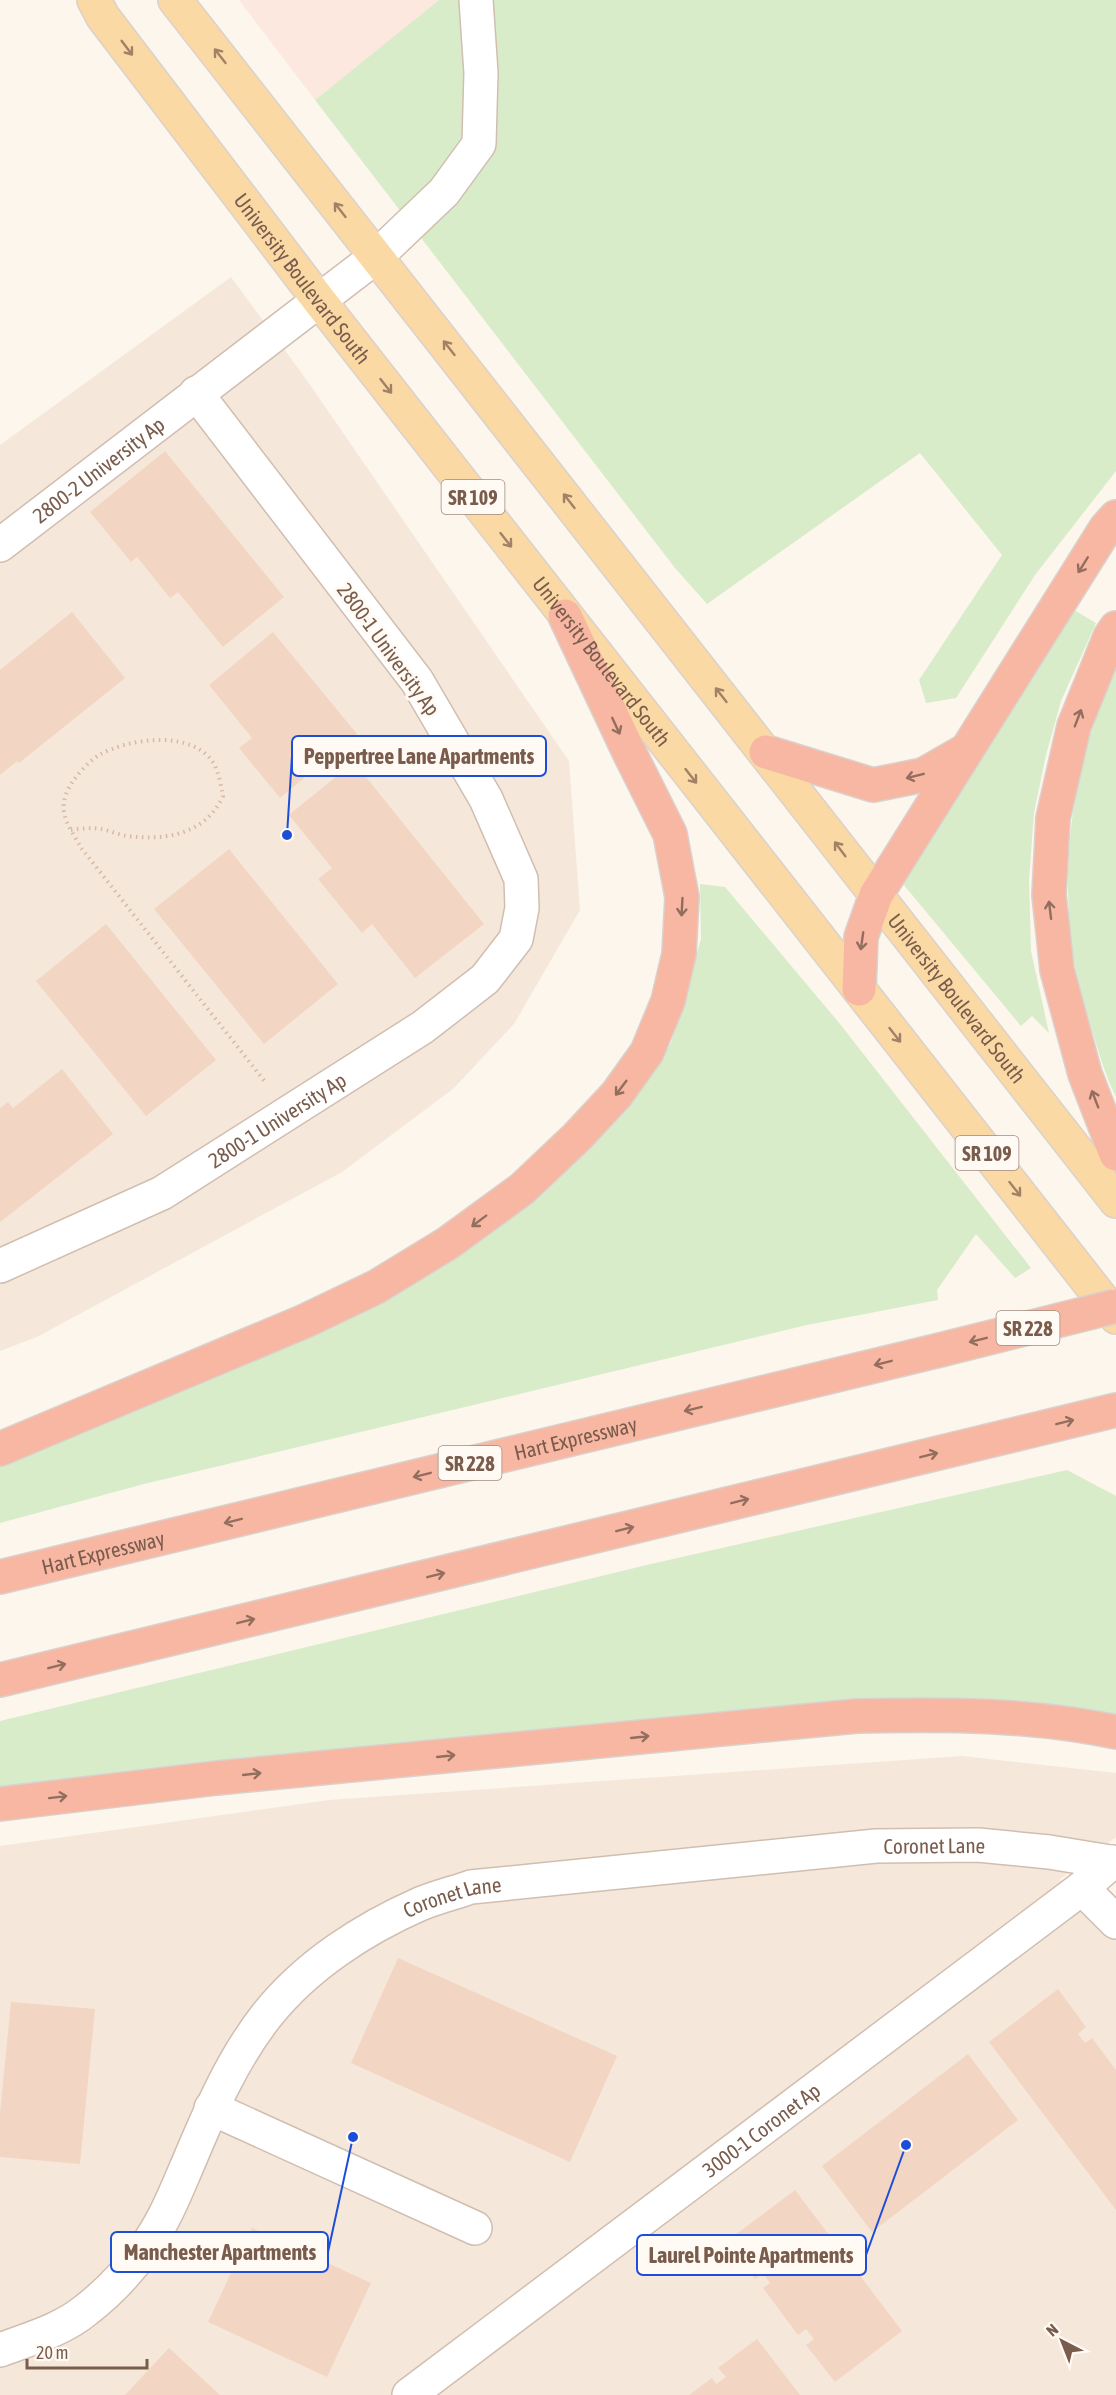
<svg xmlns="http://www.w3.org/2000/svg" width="1116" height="2395" font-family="'Asap Condensed',sans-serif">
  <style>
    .residential { fill: #f5e8da }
    .commercial { fill: #fde8e0 }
    .green { fill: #d8ecc9 }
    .building { fill: #f3d5c3 }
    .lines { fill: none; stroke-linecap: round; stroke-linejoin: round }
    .minor-casing { stroke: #d1beb0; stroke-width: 36 }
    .major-casing { stroke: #dad1cd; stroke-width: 36 }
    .highway-casing { stroke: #dad1cd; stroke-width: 36 }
    .path { stroke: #d9b8a5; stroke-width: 4; stroke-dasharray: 1.5 4.5; stroke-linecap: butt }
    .minor { stroke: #fff; stroke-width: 33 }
    .major { stroke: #fbd9a5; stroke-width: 33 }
    .highway { stroke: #f7b7a3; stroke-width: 33 }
    .highway-bridge-casing { stroke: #dad1cd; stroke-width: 36; stroke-linecap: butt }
    .highway-bridge { stroke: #f7b7a3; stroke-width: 33 }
    .oneway { stroke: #a18267 }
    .oneway2 { stroke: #936e5e }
    .labels { text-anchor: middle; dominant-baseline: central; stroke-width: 6; stroke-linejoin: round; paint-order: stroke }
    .shield { fill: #fffaf3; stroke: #a28b7f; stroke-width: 1.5 }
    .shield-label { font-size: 20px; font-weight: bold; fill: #7a5c4d }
    .street-label { font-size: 21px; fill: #7a5c4d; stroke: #fffaf3 }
    .leader { fill: none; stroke: #1d4ed8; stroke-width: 2 }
    .callout-dot { fill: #1d4ed8; stroke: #fffaf3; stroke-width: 2 }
    .callout { fill: #fffaf3; stroke: #1d4ed8; stroke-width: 2 }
    .callout-label { font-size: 22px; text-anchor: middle; font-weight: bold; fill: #7a5c4d }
  </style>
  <rect width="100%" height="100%" fill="#fdf6ec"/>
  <g class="residential">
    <path d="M231,277l75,102 263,382 11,149 -66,114 -61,65 -111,83 -305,165 -37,14v-906z"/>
    <path d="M962,1756l154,17v64l-57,43 57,16v499h-1116v-549l329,-46z"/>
  </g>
  <path class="commercial" d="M239,0h200l-124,100z"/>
  <g class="green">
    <path d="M439,0h677v471l-81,104 -79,123 -30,5 -7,-23 83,-125 -82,-102 -213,151 -32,-36 -360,-468z"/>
    <path d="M1074,610l22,13 -35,78 -15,54 -12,58 -5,67 2,71 18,82 -17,-17 -11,10 -118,-142z"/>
    <path d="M1116,668v429c-12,-24 -18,-48 -26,-73 -7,-25 -15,-50 -18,-76 -12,-94 3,-195 44,-280z"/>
    <path d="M700,884l25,3 115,137 191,244 -16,10 -39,-44 -39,56 1,10 -131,25 -663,159 -144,39v-60l295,-123 293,-191 54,-61 29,-45 30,-104z"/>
    <path d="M1067,1470l49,26v223l-666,22 -450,46v-66l651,-157z"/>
  </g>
  <g class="building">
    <path d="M165,451l119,146 -61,50 -45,-55 -8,6 -33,-41 -6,5 -41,-50z"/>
    <path d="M72,612l53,66 -106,85 -2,-2 -17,14v-105z"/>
    <path d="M273,632l84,102 -77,64 -41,-50 13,-10 -43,-53z"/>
    <path d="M354,762l130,162 -69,54 -43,-54 -10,9 -44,-54 14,-11 -43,-53z"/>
    <path d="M229,849l109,135 -74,60 -110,-135z"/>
    <path d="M106,924l110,136 -70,56 -110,-135z"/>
    <path d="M62,1069l51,65 -113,88v-114l8,-6 5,6z"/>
    <path d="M398,1958l219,98 -47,106 -219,-99z"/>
    <path d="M1058,1989l28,38 -8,7 7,9 7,-5 24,32v140l-127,-168z"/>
    <path d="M11,2002l84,7 -15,155 -80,-7v-44z"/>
    <path d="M968,2054l50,66 -146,112 -50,-66z"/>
    <path d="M795,2190l107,141 -67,51 -29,-37 8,-6 -8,-10 -8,6 -35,-47 7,-5 -7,-10 -8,6 -28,-38z"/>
    <path d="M252,2228l119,55 -44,94 -119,-55z"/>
    <path d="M757,2339l43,56h-111l23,-17 4,6 10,-7 -8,-9z"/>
    <path d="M169,2348l51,47h-95z"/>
  </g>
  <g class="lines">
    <defs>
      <g id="minor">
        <path id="s1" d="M0,545l377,-289 67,-64 35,-48 2,-71 -5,-73"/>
        <path id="s2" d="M0,1266l162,-73 261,-166 62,-48 31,-40 6,-31 -1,-29 -35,-80 -69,-118 -221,-288"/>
        <path d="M1082,1888l34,34"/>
        <path d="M211,2108l264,120"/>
        <path id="s3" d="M0,2350c29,-11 62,-20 86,-40 22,-17 43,-39 59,-62 20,-27 32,-59 45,-89 21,-50 43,-101 77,-144 39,-49 96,-86 153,-111 17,-7 34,-11 51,-17l405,-41 102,-1 71,7 67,11"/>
        <path id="s4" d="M409,2395l673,-507 30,-26"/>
      </g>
      <g id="major">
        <path id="s5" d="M94,0l9,17 215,282 798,1018"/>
        <path id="s6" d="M175,0l941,1201"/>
      </g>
      <g id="highway">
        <path d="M1116,628l-6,9 -36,89 -21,92 -4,77 8,75 28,104 31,80"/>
        <path d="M766,752l107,33 50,-10 40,-23"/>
        <path d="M859,989l2,-52 15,-42 230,-367 10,-11"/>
        <path d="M0,1449l305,-128 71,-34 72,-44 74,-54 55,-52 40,-43 30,-42 21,-51 11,-47 3,-57 -12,-63 -41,-82 -64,-136"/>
        <path id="s7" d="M0,1577l940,-227"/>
        <path d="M0,1680l1116,-270"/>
        <path d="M0,1804l217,-26 640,-62c87,-2 173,-2 259,16"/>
      </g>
    </defs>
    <use href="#minor" class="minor-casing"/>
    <use href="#major" class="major-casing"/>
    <use href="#highway" class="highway-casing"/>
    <path class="path" d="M71,830c9,-1 19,-3 29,-1 9,1 18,6 27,7 39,5 79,-2 96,-40 -2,-10 -4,-23 -9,-32 -21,-35 -85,-26 -115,-9 -10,6 -19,17 -26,26 -6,9 -11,20 -9,31 2,13 12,26 18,37l184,234"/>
    <use href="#minor" class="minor"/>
    <use href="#major" class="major"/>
    <use href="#highway" class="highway"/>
    <defs>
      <path id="highway-bridge" d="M940,1350l176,-44"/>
    </defs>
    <use href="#highway-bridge" class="highway-bridge-casing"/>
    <use href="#highway-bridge" class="highway-bridge"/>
  </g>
  <defs><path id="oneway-shaft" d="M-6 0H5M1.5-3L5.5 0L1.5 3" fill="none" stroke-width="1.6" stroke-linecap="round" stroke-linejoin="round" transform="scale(1.5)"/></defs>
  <g class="oneway">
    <use href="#oneway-shaft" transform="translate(127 48) rotate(53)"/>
    <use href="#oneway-shaft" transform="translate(220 56) rotate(-128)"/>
    <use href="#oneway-shaft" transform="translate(340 210) rotate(-128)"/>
    <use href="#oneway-shaft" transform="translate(449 348) rotate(-128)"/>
    <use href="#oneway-shaft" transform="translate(386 386) rotate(52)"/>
    <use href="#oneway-shaft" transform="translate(569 501) rotate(-128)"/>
    <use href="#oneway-shaft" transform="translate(506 540) rotate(52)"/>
    <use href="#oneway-shaft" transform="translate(721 695) rotate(-128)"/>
    <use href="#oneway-shaft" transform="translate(691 776) rotate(52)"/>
    <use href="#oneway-shaft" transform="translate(840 849) rotate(-127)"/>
    <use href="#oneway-shaft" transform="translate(895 1035) rotate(52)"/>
    <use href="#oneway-shaft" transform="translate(1015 1189) rotate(52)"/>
  </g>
  <g class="oneway2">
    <use href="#oneway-shaft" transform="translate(1083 565) rotate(122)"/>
    <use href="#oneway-shaft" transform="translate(1078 718) rotate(-69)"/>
    <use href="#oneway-shaft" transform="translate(616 726) rotate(65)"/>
    <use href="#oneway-shaft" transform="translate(915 776) rotate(166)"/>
    <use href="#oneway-shaft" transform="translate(682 907) rotate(93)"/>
    <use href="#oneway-shaft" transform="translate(1050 910) rotate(-97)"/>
    <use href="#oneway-shaft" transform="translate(862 941) rotate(98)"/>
    <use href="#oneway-shaft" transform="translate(621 1088) rotate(127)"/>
    <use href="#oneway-shaft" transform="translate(1095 1099) rotate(-111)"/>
    <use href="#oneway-shaft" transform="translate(479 1221) rotate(143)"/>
    <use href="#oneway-shaft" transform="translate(978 1340) rotate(166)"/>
    <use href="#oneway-shaft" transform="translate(883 1363) rotate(166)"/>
    <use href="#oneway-shaft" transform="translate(693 1409) rotate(166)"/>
    <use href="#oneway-shaft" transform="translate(1065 1422) rotate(-14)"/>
    <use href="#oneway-shaft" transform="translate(929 1455) rotate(-14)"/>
    <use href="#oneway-shaft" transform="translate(422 1475) rotate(166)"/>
    <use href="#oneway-shaft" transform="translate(740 1501) rotate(-14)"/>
    <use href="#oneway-shaft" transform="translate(233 1521) rotate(166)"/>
    <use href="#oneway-shaft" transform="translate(625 1529) rotate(-14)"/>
    <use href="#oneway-shaft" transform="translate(436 1575) rotate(-14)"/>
    <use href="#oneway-shaft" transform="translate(246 1621) rotate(-14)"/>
    <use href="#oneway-shaft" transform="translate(57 1666) rotate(-14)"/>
    <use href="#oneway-shaft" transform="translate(640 1737) rotate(-6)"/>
    <use href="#oneway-shaft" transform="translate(446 1756) rotate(-6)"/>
    <use href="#oneway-shaft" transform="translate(252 1774) rotate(-6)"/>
    <use href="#oneway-shaft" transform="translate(58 1797) rotate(-7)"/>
  </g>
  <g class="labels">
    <g class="shield">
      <rect x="441.5" y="480" width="63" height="34" rx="4.5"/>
      <rect x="955.5" y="1136" width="63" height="34" rx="4.5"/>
      <rect x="996.5" y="1311" width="63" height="34" rx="4.5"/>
      <rect x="438.5" y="1446" width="63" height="34" rx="4.5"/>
    </g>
    <g class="shield-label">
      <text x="473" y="497">SR 109</text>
      <text x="987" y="1153">SR 109</text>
      <text x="1028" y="1328">SR 228</text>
      <text x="470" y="1463">SR 228</text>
    </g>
    <g class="street-label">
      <text stroke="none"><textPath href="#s5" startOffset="348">University Boulevard South</textPath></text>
      <text stroke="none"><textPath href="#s1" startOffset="124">2800-2 University Ap</textPath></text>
      <text transform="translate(389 649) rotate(54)">2800-1 University Ap</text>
      <text stroke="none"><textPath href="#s5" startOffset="834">University Boulevard South</textPath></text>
      <text stroke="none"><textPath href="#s6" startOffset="1268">University Boulevard South</textPath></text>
      <text stroke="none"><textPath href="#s2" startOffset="314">2800-1 University Ap</textPath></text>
      <text stroke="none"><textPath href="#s7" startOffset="592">Hart Expressway</textPath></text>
      <text stroke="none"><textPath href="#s7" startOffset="106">Hart Expressway</textPath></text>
      <text stroke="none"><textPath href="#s3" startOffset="1155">Coronet Lane</textPath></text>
      <text stroke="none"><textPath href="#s3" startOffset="669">Coronet Lane</textPath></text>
      <text stroke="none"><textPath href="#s4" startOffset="441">3000-1 Coronet Ap</textPath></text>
    </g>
  </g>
  <path class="leader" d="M287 835L292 756M353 2137L328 2252M906 2145L866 2255"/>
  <g class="callout-dot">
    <circle cx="287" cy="835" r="6"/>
    <circle cx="353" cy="2137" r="6"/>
    <circle cx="906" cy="2145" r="6"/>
  </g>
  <g class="callout">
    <rect x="292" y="736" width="254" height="40" rx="6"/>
    <rect x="111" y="2232" width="217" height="40" rx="6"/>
    <rect x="637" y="2235" width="229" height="40" rx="6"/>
  </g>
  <g class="callout-label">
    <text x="419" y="764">Peppertree Lane Apartments</text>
    <text x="220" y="2260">Manchester Apartments</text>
    <text x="751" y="2263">Laurel Pointe Apartments</text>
  </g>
  <g transform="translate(1062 2341) rotate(318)" stroke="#fffaf3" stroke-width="4.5" paint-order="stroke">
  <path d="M0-4.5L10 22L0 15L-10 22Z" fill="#7a5c4d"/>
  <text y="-9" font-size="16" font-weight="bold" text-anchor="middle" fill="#7a5c4d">N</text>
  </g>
  <path d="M27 2359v9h120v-9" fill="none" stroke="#7a5c4d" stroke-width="3"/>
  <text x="36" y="2359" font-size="18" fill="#7a5c4d" stroke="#fffaf3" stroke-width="4.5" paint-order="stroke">20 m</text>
</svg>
